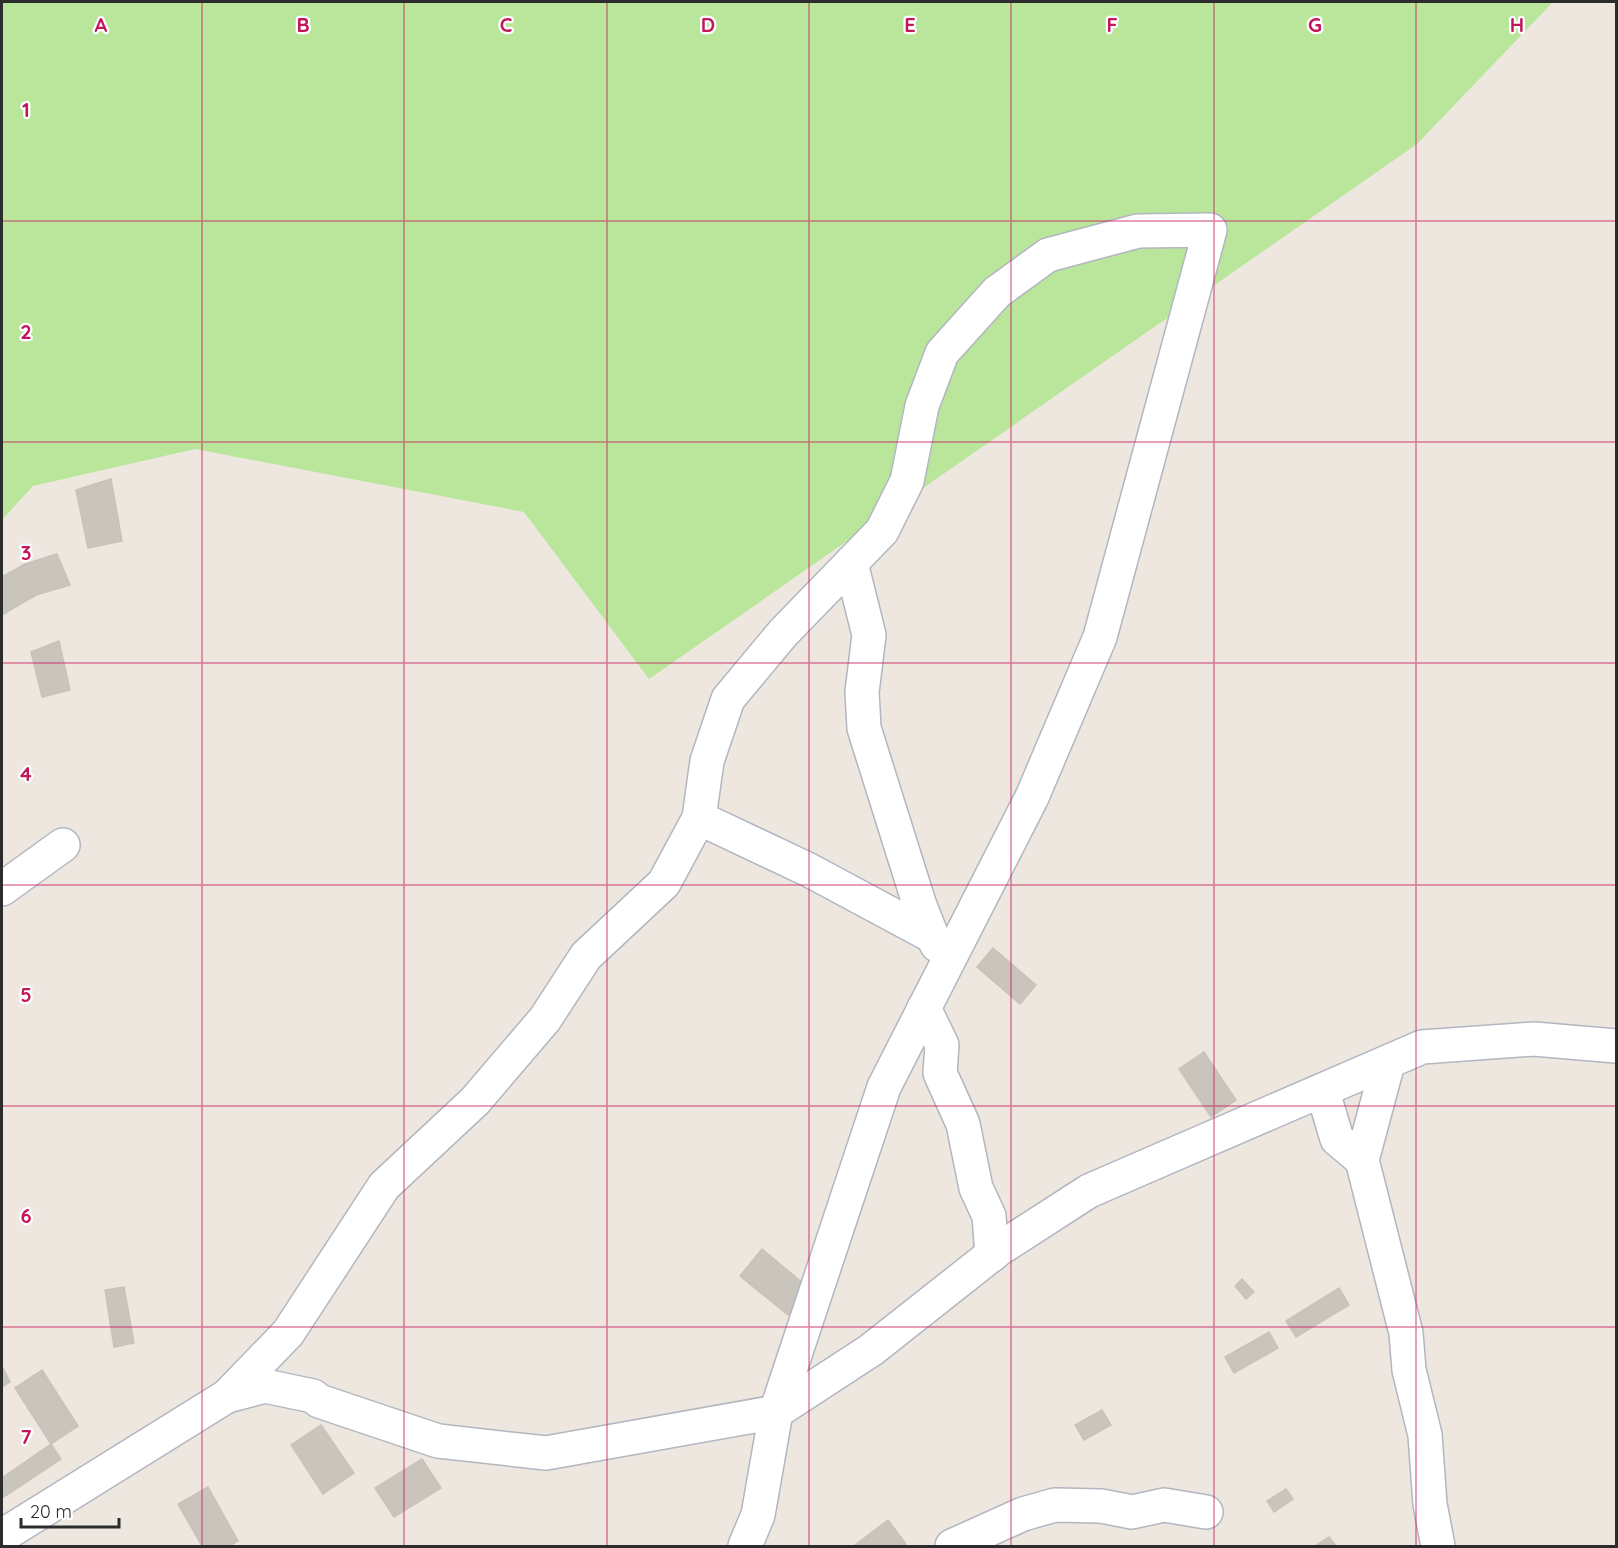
<svg xmlns="http://www.w3.org/2000/svg" width="1618" height="1548" font-family="Quicksand,sans-serif">
  <style>
    .green { fill: #b9e69a }
    .building { fill: #c9c5bd; stroke: #cac2b8; stroke-width: 1.5 }
    .lines { fill: none; stroke-linecap: round; stroke-linejoin: round }
    .street-casing { stroke: #b2b6c0; stroke-width: 36 }
    .street { stroke: #fff; stroke-width: 33 }
    .grid { fill: none; stroke: #c2185b; stroke-width: 1.5; stroke-opacity: 0.55 }
    .grid-label { font-size: 20px; text-anchor: middle; font-weight: bold; fill: #c2185b; stroke: #fff; stroke-width: 4.5; stroke-linejoin: round; paint-order: stroke }
  </style>
  <rect width="100%" height="100%" fill="#eee7df"/>
  <path class="green" d="M2,2h1551l-136,142 -768,535 -125,-167 -329,-63 -162,37 -31,34z"/>
  <g class="building">
    <path d="M111,479l11,62 -34,7 -12,-58z"/>
    <path d="M57,554l13,31 -34,10 -34,20v-38l23,-13z"/>
    <path d="M59,641l11,49 -28,7 -11,-45z"/>
    <path d="M993,948l43,37 -16,19 -43,-37z"/>
    <path d="M1204,1052l32,48 -25,17 -32,-48z"/>
    <path d="M762,1249l48,40 -22,26 -48,-39z"/>
    <path d="M1242,1279l12,13 -8,7 -11,-13z"/>
    <path d="M124,1287l10,56 -20,4 -9,-57z"/>
    <path d="M1339,1288l10,17 -53,32 -10,-16z"/>
    <path d="M1269,1332l9,16 -44,25 -9,-16z"/>
    <path d="M2,1366l8,16 -8,5z"/>
    <path d="M42,1370l36,56 -27,18 -36,-56z"/>
    <path d="M1102,1410l9,15 -27,15 -9,-15z"/>
    <path d="M321,1425l33,48 -31,21 -32,-49z"/>
    <path d="M51,1444l10,15 -59,39v-20z"/>
    <path d="M422,1459l19,29 -47,29 -19,-29z"/>
    <path d="M208,1487l30,54 -9,5h-27l-24,-42z"/>
    <path d="M1286,1489l7,10 -19,13 -7,-11z"/>
    <path d="M888,1520l18,24 -3,2h-47l-1,-1z"/>
    <path d="M1329,1537l7,9h-21z"/>
  </g>
  <g class="lines">
    <defs>
      <g id="street">
        <path d="M851,563l18,72 -7,57 2,36 55,175 13,33"/>
        <path d="M699,818l110,52 123,66 5,9"/>
        <path d="M2,889l61,-44"/>
        <path d="M924,1008l18,37 -2,28 23,51 13,64 13,28 3,39"/>
        <path d="M1388,1063l-26,97 44,173 3,37 16,65 5,69 8,42"/>
        <path d="M1323,1092l14,47 25,21"/>
        <path d="M227,1396l38,-10 48,10 6,5 119,40 108,12 230,-41 95,-62 128,-101 90,-58 83,-36 250,-108 112,-8 82,7"/>
        <path d="M2,1536l225,-140 61,-63 96,-147 91,-85 70,-82 41,-63 78,-73 35,-65 8,-57 21,-62 55,-66 99,-102 25,-50 15,-75 20,-53 55,-61 51,-37 90,-24 72,-1 -110,407 -68,160 -148,290 -108,325 -18,103 -13,31"/>
        <path d="M952,1546l71,-32 32,-9 46,1 31,6 32,-7 42,7"/>
      </g>
    </defs>
    <use href="#street" class="street-casing"/>
    <use href="#street" class="street"/>
  </g>
  <path class="grid" d="M202,2v1544M404,2v1544M607,2v1544M809,2v1544M1011,2v1544M1214,2v1544M1416,2v1544M2,221h1614M2,442h1614M2,663h1614M2,885h1614M2,1106h1614M2,1327h1614"/>
  <g class="grid-label">
    <text x="101" y="32">A</text>
    <text x="303" y="32">B</text>
    <text x="506" y="32">C</text>
    <text x="708" y="32">D</text>
    <text x="910" y="32">E</text>
    <text x="1112" y="32">F</text>
    <text x="1315" y="32">G</text>
    <text x="1517" y="32">H</text>
    <text x="26" y="117">1</text>
    <text x="26" y="339">2</text>
    <text x="26" y="560">3</text>
    <text x="26" y="781">4</text>
    <text x="26" y="1002">5</text>
    <text x="26" y="1223">6</text>
    <text x="26" y="1444">7</text>
  </g>
  <rect width="1618" height="1548" fill="none" stroke="#2c2c2c" stroke-width="6"/>
  <path d="M21 1518v9h98v-9" fill="none" stroke="#2c2c2c" stroke-width="3"/>
  <text x="30" y="1518" font-size="18" fill="#2c2c2c" stroke="#ffffff" stroke-width="4.5" paint-order="stroke">20 m</text>
</svg>
